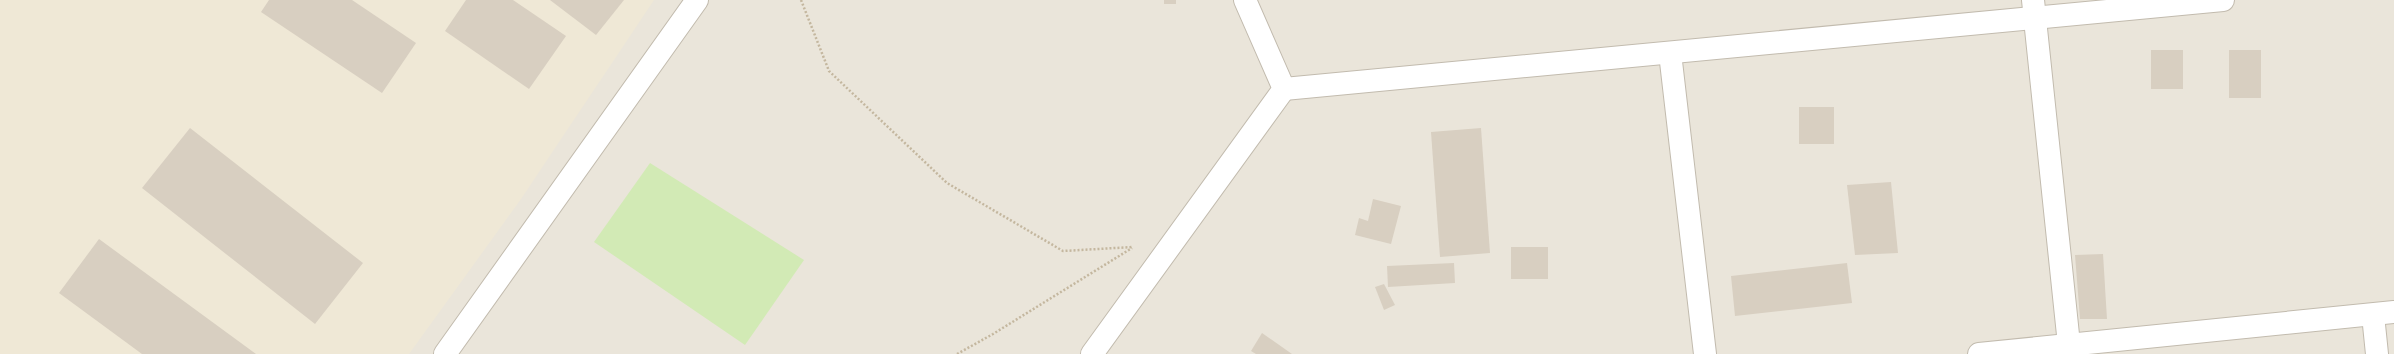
<svg xmlns="http://www.w3.org/2000/svg" width="2394" height="354" font-family="'Golos Text',sans-serif">
  <style>
    .residential { fill: #eae5da }
    .education { fill: #efe8d6 }
    .green { fill: #d2eab5 }
    .building { fill: #d8cfc1 }
    .lines { fill: none; stroke-linecap: round; stroke-linejoin: round }
    .minor-casing { stroke: #c2bbae; stroke-width: 24 }
    .path { stroke: #c4b79f; stroke-width: 2.5; stroke-dasharray: 2 2; stroke-linecap: butt }
    .minor { stroke: #fff; stroke-width: 22 }
  </style>
  <rect width="100%" height="100%" fill="#f6f3ec"/>
  <rect class="residential" x="0" y="0" width="2394" height="354"/>
  <path class="education" d="M0,0h654l-133,199 -112,155h-409z"/>
  <path class="green" d="M650,163l154,97 -59,85 -151,-103z"/>
  <g class="building">
    <path d="M269,0h83l64,43 -34,50 -121,-81z"/>
    <path d="M466,0h47l53,36 -37,53 -84,-58z"/>
    <path d="M550,0h74l-28,35z"/>
    <rect x="1164" y="0" width="12" height="4"/>
    <rect x="2151" y="50" width="32" height="39"/>
    <rect x="2229" y="50" width="32" height="48"/>
    <rect x="1799" y="107" width="35" height="37"/>
    <path d="M190,128l173,135 -48,61 -173,-136z"/>
    <path d="M1481,128l9,125 -50,4 -9,-125z"/>
    <path d="M1891,182l7,71 -43,2 -8,-70z"/>
    <path d="M1373,199l28,7 -10,38 -36,-9 4,-17 9,3z"/>
    <path d="M99,239l157,115h-114l-83,-61z"/>
    <rect x="1511" y="247" width="37" height="32"/>
    <path d="M2103,254l4,65h-27l-5,-64z"/>
    <path d="M1454,263l1,20 -67,4 -1,-21z"/>
    <path d="M1847,263l5,40 -117,13 -4,-40z"/>
    <path d="M1384,284l11,21 -11,5 -9,-23z"/>
    <path d="M1262,333l30,21h-36l-5,-3z"/>
  </g>
  <g class="lines">
    <defs>
      <g id="minor">
        <path d="M2033,0l37,354"/>
        <path d="M1670,53l35,301"/>
        <path d="M1284,89l939,-89"/>
        <path d="M2373,315l4,39"/>
        <path d="M445,354l252,-354"/>
        <path d="M1092,354l192,-265 -39,-89"/>
        <path d="M1979,354l415,-42"/>
      </g>
    </defs>
    <use href="#minor" class="minor-casing"/>
    <g class="path">
      <path d="M801,0l28,71 118,112 116,68 70,-4"/>
      <path d="M957,354l36,-20 139,-86"/>
    </g>
    <use href="#minor" class="minor"/>
  </g>
</svg>
